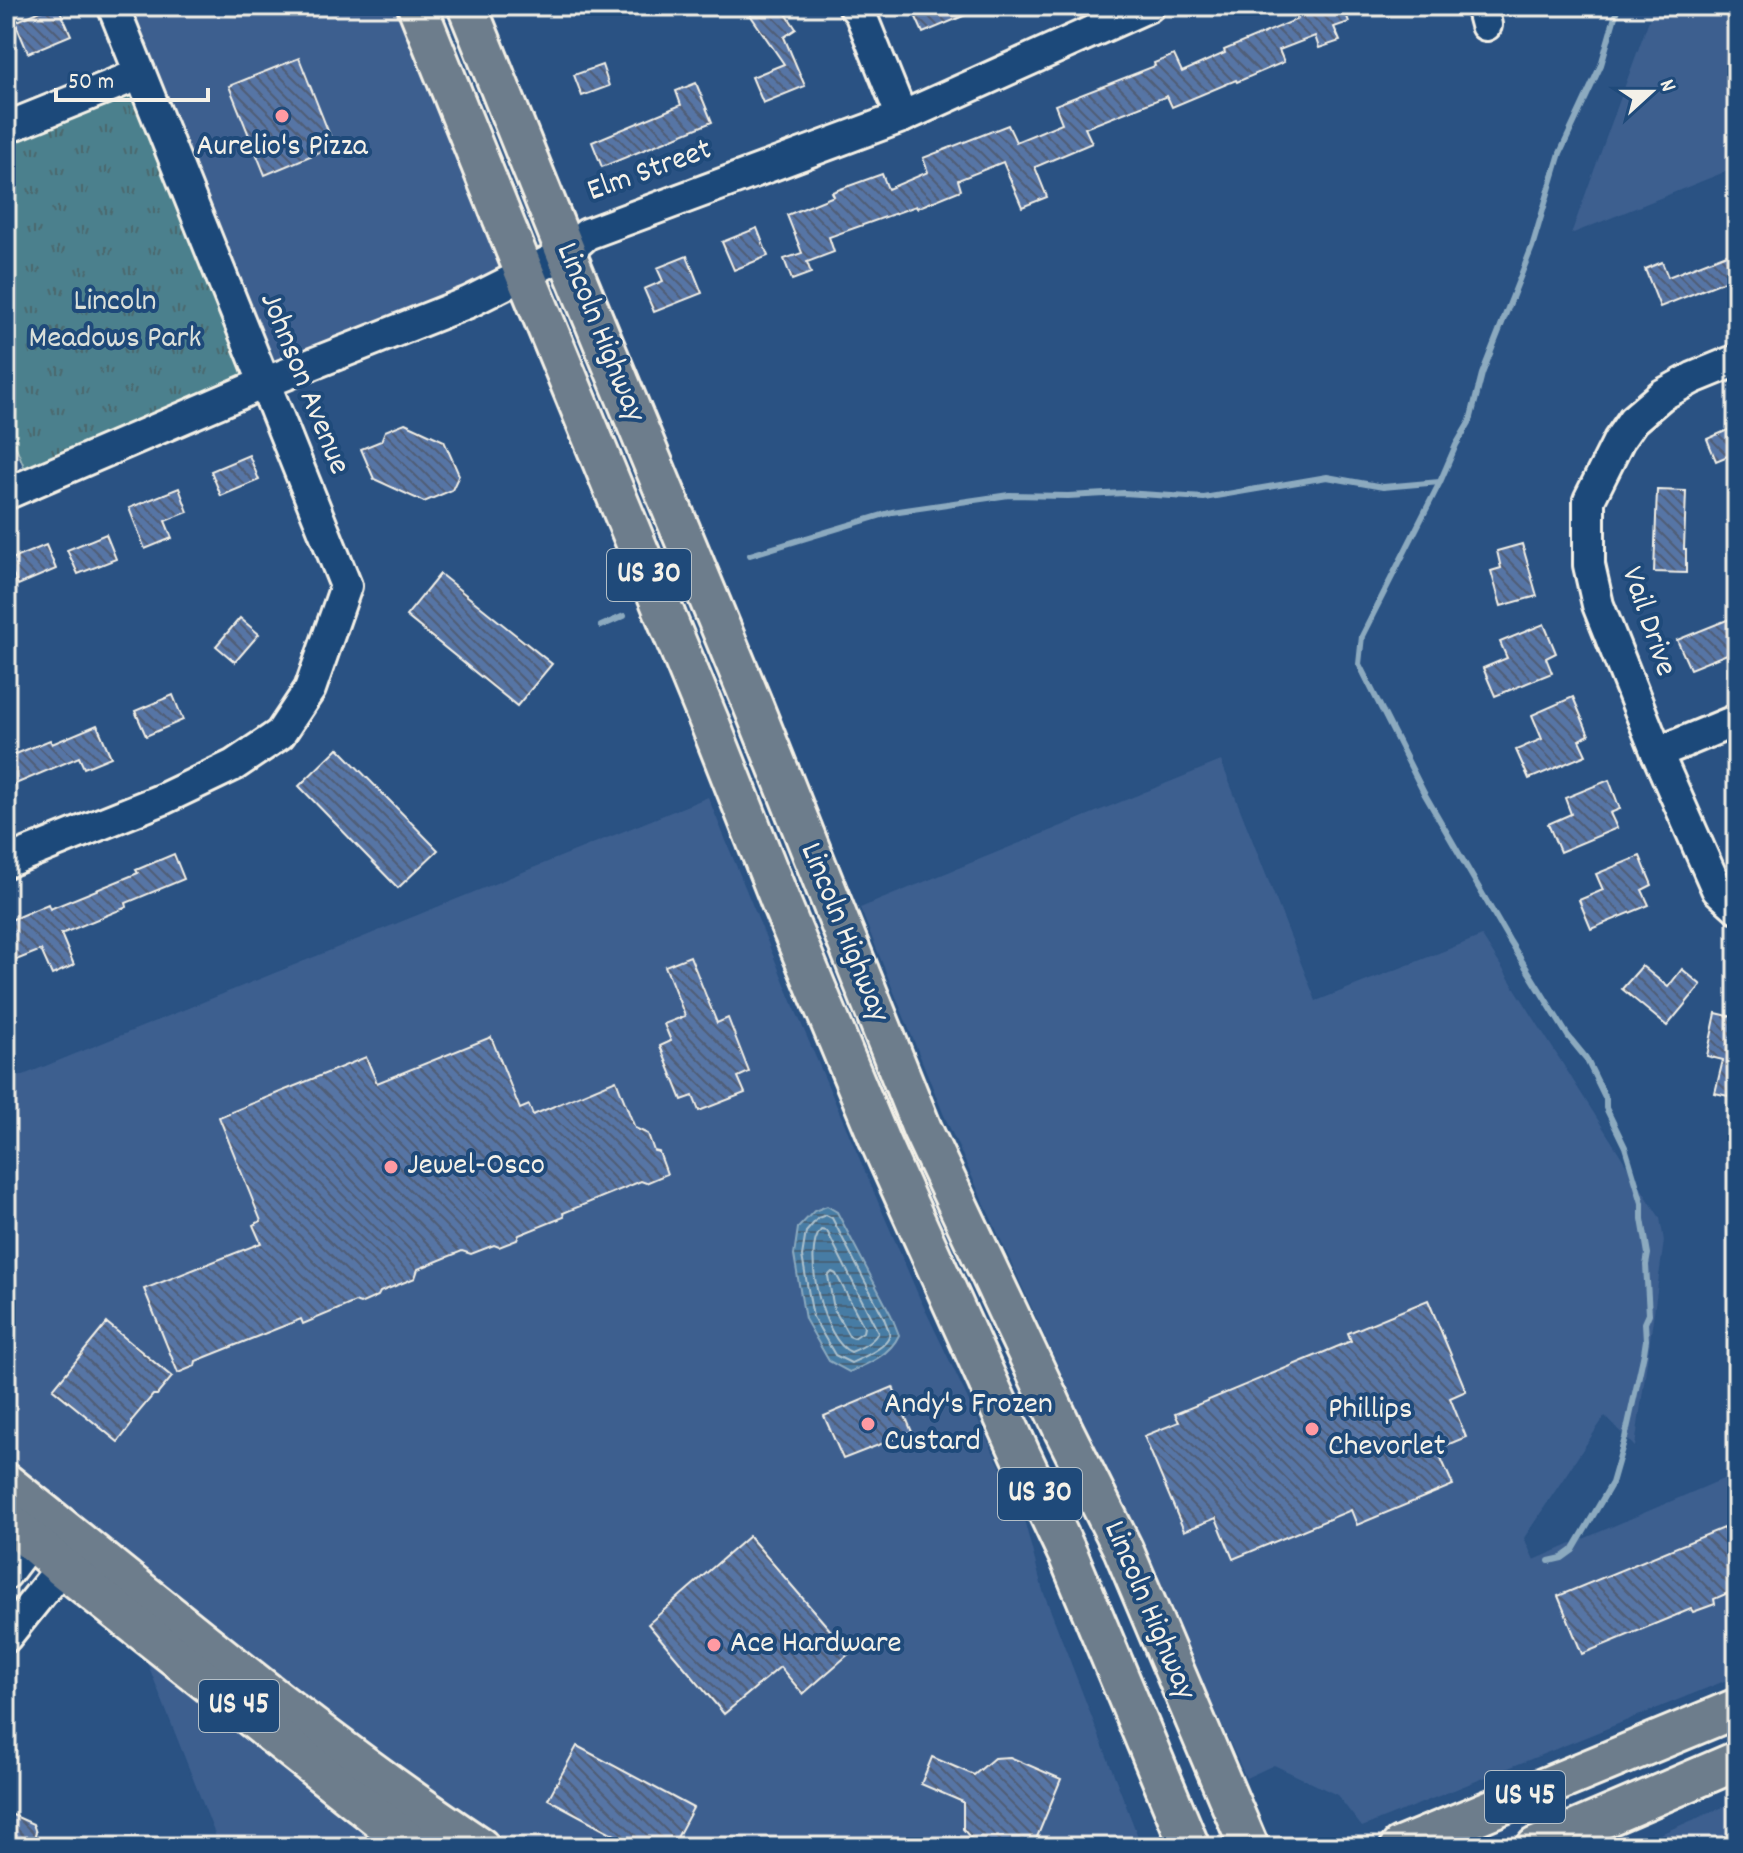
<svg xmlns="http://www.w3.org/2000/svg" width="1743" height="1853" font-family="Dekko,sans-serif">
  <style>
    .built { fill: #3c5f8f }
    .park { fill: url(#park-tufts); stroke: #a0b8ba; stroke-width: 2 }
    .water { fill: url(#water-rules); stroke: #8caabf; stroke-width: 2 }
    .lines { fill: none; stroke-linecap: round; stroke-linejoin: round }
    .shore { stroke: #aec2cd; stroke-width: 2 }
    .stream { stroke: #8caabf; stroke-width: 6 }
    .building { fill: url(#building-back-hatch); stroke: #f4f1e8; stroke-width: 2 }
    .minor-casing { stroke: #f4f1e8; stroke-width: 36 }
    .major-casing { stroke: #f4f1e8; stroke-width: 44 }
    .minor { stroke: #1f4a7a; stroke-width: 30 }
    .major { stroke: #6d7d8c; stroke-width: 38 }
    .poi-dot { fill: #ff9aa2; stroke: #1f4a7a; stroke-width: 3 }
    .labels { text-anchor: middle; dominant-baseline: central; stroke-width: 8; stroke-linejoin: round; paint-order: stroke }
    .shield { fill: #1f4a7a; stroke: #b4bfc7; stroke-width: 2 }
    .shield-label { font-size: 30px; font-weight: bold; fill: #f4f1e8 }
    .poi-label { font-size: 32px; fill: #f4f1e8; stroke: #1f4a7a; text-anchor: start }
    .street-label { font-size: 32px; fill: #f4f1e8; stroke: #1f4a7a }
    .park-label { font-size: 32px; fill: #dbe0da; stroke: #1f4a7a }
  </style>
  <defs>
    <pattern id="park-tufts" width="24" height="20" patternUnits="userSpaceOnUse" patternTransform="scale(2)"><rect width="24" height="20" fill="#4c808d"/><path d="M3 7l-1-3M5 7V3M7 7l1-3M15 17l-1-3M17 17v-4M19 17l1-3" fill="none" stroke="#4b676d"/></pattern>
    <pattern id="water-rules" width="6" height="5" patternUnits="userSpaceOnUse" patternTransform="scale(2)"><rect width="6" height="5" fill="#467ba4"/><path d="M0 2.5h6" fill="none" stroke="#47647a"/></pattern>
    <pattern id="building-back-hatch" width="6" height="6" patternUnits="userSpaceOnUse" patternTransform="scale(2)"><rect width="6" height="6" fill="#5774a5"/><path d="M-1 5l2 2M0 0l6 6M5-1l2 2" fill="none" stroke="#505e76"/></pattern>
  </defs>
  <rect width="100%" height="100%" fill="#2a5283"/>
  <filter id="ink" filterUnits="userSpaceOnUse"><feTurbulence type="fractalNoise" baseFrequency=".0125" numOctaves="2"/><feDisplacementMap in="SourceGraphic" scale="16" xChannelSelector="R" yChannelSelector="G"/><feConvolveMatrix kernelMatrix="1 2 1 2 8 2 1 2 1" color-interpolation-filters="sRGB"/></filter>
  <g filter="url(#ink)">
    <g class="built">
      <path d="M121,6h290l107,263 -249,105z"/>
      <path d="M1654,6h83v161l-166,67z"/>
      <path d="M1221,761l95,240 166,-65 178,282 4,23 -29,206 -30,-31 -81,122 10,22 203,-87v203l-375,151 -25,-32 -63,-30 -28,13 -303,-665 -83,-205z"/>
      <path d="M708,797l90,219 122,283 102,213 21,79 99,256h-644l-492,-377v-388z"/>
      <path d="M134,1629l272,218h-186z"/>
      <path d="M1737,1801v46h-107z"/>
    </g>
    <path class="park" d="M138,87l119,294 -230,93 -21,-52v-282z"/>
    <path class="water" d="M827,1206l10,6 54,103 8,20c-9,20 -31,29 -50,37l-20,-11 -24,-42 -11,-64 4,-27 16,-17z"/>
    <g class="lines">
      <g class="shore">
        <path d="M826,1215l6,3 52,100c1,5 7,14 5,19 -3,11 -29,22 -38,26l-16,-8 -22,-38 -11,-61 4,-24 12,-14z"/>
        <path d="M821,1230l6,1 51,101c-4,10 -17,16 -27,20 -27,-10 -50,-101 -30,-122z"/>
        <path d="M832,1272l4,2 28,53 -1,5 -9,6 -5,-2 -15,-27 -6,-33z"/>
      </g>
      <g class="stream">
        <path d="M750,555l142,-43 117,-17 59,1 56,-3 80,5 123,-21 56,10 57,-5"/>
        <path d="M601,626l23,-10"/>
        <path d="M1549,1561l13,-3 11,-8 39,-67 13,-45 19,-85 2,-13 -1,-17 4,-9 -3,-49 2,-11 -6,-35v-16l-17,-56 -19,-39v-9l-20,-41 -18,-22 -59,-96 -85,-147 -65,-129 3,-28 78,-154 16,-37 14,-24 12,-47 50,-127 28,-94 41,-88 17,-59"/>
      </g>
    </g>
    <g class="building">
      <path d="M52,6h6l13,29 -43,18 -13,-31z"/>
      <path d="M744,6h37l15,23 -12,8 21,49 -42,17 -11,-26 32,-13z"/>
      <path d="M911,6h76l-64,27z"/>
      <path d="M1309,6h34l6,16 -15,5 6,14 -21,7 -4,-12 -36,14 5,12 -47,20 -1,-2 -64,27 -5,-11 -82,32 7,15 -57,24 12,30 -25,10 -19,-45 -45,18 3,10 -44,18 -1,-2 -87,31 5,15 -27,10 4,11 -19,7 -8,-21 18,-6 -15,-38 47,-19 -2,-4 50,-18 6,15 40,-17 -5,-14 85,-33 8,17 46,-19 -7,-18 100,-39 -1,-3 20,-8 8,17 43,-19 -1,-3 74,-31 -3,-8z"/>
      <path d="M299,58l35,88 -69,29 -36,-89z"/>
      <path d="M602,65l7,21 -27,10 -8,-21z"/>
      <path d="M696,83l16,39 -110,45 -10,-25 89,-37 -5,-14z"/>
      <path d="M757,228l11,28 -34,14 -12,-28z"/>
      <path d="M1737,250v26l-77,31 -15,-38 17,-7 6,15z"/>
      <path d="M687,256l15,37 -48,19 -10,-23 19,-8 -6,-13z"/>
      <path d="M405,423l39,18 15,34 -7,15 -28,12 -50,-23 -13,-30 20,-8 4,-10z"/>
      <path d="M1737,426v26l-21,9 -9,-22z"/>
      <path d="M249,455l10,25 -38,16 -10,-25z"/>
      <path d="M179,488l9,24 -23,9 7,17 -27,11 -16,-41z"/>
      <path d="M1657,490l29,1 -2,58h2v24l-32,-1z"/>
      <path d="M106,534l10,25 -38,15 -11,-24z"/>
      <path d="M1522,544l15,52 -36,10 -10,-35 10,-3 -4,-17z"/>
      <path d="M46,545l10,24 -38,16 -11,-24z"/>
      <path d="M440,574l112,90 -35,42 -111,-90z"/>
      <path d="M1737,616v34l-47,19 -13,-29z"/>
      <path d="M240,618l19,16 -24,28 -19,-16z"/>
      <path d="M1544,624l12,29 -10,5 6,15 -57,23 -12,-28 24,-10 -7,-16z"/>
      <path d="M173,695l10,25 -37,16 -11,-25z"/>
      <path d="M1573,697l16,38 -10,5 7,15 -57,24 -13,-29 26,-11 -10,-24z"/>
      <path d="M97,725l14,32 -27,11 -5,-11 -73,31v-30l44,-18 2,4z"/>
      <path d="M338,748l100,102 -40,38 -99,-102z"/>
      <path d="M1609,780l11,29 -10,4 7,15 -57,24 -12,-28 23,-10 -6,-16z"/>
      <path d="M174,854l10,25 -58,24 1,4 -66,27 13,31 -22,10 -11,-25 -35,14v-42l42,-18 2,5 88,-36 -2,-3z"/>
      <path d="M1640,856l12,29 -10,5 7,15 -58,24 -12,-29 24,-10 -7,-16z"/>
      <path d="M690,956l27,67 11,-5 21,54 -11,5 7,16 -46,18 -6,-15 -11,4 -22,-54 11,-5 -7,-17 21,-8 -20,-50z"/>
      <path d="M1642,966l26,21 14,-18 19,16 -34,41 -45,-37z"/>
      <path d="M1716,1013l21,5v80l-22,-5 8,-33 -16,-4z"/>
      <path d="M491,1037l29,72 9,-4 4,10 83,-35 19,48 13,6 6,17 5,1 8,22 -21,9 -5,-2 -78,32 1,4 -45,18 -2,5 -18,7 -5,-2 -23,9 -9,-3 -44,18 -3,9 -35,14 -2,4 -18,8 -5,-2 -52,22 -2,-5 -105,42 -1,5 -17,7 -34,-84 117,-46 -8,-18 8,-4 -42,-104 147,-60 11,26z"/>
      <path d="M1428,1300l38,91 -16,7 16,39 -29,12 16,36 -96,40 -6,-15 -118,49 -17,-41 -32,13 -40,-95 35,-14 -4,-8 176,-73 -3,-8z"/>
      <path d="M107,1323l65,54 -15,18h-4l-21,25v4l-14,18 -65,-53z"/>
      <path d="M893,1387l19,45 -69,27 -19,-43z"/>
      <path d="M1723,1528l14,35v26l-23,10 1,5 -22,8 -2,-3 -109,45 -24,-58z"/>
      <path d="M749,1536l101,117 -47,41 -23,-27 -56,47 -76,-90z"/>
      <path d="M577,1746l116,62 -21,39h-35l-89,-48z"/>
      <path d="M932,1757l42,18 20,-17 16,-1 51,22 -28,68h-55l-15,-18v-27l-42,-18z"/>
      <path d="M6,1812l27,12 3,9 -6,14h-24z"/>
    </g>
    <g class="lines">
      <defs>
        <g id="minor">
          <path d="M854,6l6,7 42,104"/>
          <path d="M1481,6l5,19"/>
          <path d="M6,128l134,-54"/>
          <path d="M1737,360l-44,18 -31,17 -29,25 -14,20 -30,60v65l9,40 59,148 60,136 20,18"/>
          <path d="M6,494l258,-111 205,-81 97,-49 21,-19 315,-117 247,-111"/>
          <path d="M1657,753l80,-33"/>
          <path d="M6,862l157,-63 71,-34 46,-31 30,-45 36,-103 -233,-580"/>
          <path d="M6,1574l25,-33 38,-8 -7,34 -56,70"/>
        </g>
        <g id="major">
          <path d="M417,6l108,268 184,447 72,182 100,241 139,309 49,104 121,290"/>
          <path d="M467,6l99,247 186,450 170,426 142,302 59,118 126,298"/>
          <path d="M6,1483c156,124 308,254 474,364"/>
          <path d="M6,1519l56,48 353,280"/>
          <path d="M1400,1847l337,-139"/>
          <path d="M1536,1847l201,-86"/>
        </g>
      </defs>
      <use href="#minor" class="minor-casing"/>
      <use href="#major" class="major-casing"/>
      <use href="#minor" class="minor"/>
      <use href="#major" class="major"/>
    </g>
  </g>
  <g class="poi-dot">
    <circle cx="282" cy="116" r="8"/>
    <circle cx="391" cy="1167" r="8"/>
    <circle cx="868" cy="1424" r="8"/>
    <circle cx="1312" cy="1429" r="8"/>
    <circle cx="714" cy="1645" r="8"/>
  </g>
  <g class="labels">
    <g class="shield">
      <rect x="607" y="549" width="84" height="52" rx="6"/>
      <rect x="998" y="1468" width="84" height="52" rx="6"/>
      <rect x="199" y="1680" width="80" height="52" rx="6"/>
      <rect x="1485" y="1771" width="80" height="52" rx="6"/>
    </g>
    <g class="shield-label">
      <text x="649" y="575">US 30</text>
      <text x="1040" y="1494">US 30</text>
      <text x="239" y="1706">US 45</text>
      <text x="1525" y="1797">US 45</text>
    </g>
    <g class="poi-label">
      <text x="282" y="148" text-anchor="middle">Aurelio's Pizza</text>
      <text x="407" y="1167">Jewel-Osco</text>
      <text x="884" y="1406">Andy's Frozen<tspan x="884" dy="37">Custard</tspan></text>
      <text x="1328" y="1411">Phillips<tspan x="1328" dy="37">Chevorlet</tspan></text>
      <text x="730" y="1645">Ace Hardware</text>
    </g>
    <g class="street-label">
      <text transform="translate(650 172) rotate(-20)">Elm Street</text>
      <text transform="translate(599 333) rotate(68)">Lincoln Highway</text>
      <text transform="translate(303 384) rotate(68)">Johnson Avenue</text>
      <text transform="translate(1647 622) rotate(71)">Vail Drive</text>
      <text transform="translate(843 933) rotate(68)">Lincoln Highway</text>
      <text transform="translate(1148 1611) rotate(67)">Lincoln Highway</text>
    </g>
    <g class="park-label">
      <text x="115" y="303">Lincoln<tspan x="115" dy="37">Meadows Park</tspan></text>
    </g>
  </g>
  <rect width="1743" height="1853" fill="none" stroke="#1f4a7a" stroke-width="32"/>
  <rect x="16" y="16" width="1711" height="1821" fill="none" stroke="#f4f1e8" stroke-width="3" filter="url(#ink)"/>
  <g transform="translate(1651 92) rotate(69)" stroke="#1f4a7a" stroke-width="6" paint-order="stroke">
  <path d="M0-6L14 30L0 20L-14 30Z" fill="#f4f1e8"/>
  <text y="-12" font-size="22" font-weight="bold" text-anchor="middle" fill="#f4f1e8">N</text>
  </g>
  <path d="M56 88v12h152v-12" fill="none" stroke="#f4f1e8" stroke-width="4"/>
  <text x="68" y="88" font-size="24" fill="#f4f1e8" stroke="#1f4a7a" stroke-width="6" paint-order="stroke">50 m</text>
</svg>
